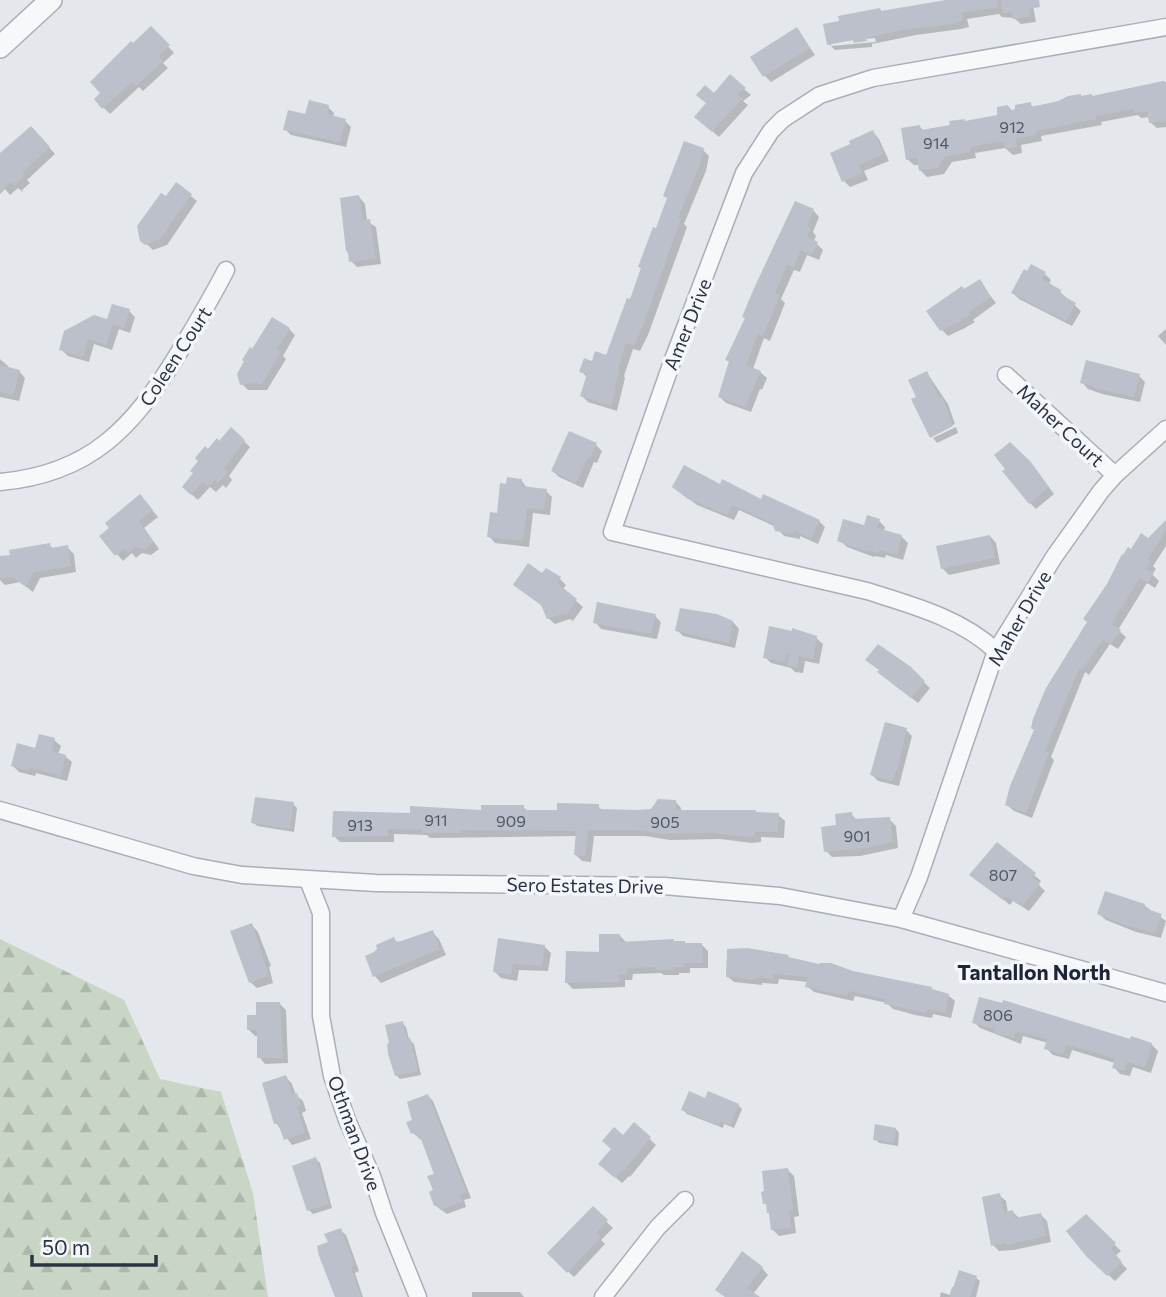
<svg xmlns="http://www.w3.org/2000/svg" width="1166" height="1297" font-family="Commissioner,sans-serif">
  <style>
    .forest { fill: url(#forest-firs) }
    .shadow { fill: #0003; fill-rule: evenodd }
    .building { fill: #bbc0ca }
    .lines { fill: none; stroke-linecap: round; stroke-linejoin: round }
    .minor-casing { stroke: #a9aeb7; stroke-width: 19 }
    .tertiary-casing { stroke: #a9aeb7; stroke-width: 24 }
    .minor { stroke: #f7f8fa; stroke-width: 16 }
    .tertiary { stroke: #f7f8fa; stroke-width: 21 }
    .labels { text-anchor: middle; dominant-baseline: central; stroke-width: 7; stroke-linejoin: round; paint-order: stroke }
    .number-label { font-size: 16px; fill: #4f5766 }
    .street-label { font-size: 19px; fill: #2b3445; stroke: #f4f6f9 }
    .neighbourhood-label { font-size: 21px; font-weight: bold; fill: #1d2536; stroke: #f4f6f9 }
  </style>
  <defs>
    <pattern id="forest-firs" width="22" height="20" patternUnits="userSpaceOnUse" patternTransform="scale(1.75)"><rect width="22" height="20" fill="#c9d6c5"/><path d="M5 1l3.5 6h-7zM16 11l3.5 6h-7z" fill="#adb8ab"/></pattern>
  </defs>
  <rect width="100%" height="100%" fill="#e4e7ec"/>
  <path class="forest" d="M0,939l124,61 36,79 61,13 32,101 15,104h-268z"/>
  <g class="shadow">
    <path d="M956,0h76l4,22 -15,2 -7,-6 -12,-1 -3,-3 -32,5 2,8 -8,2 -45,6 -44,9v3l-37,3 -6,-6 51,-34 3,3zM875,38l1,4 -45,4v-4z"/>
    <path d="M151,28l23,25 -11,10 5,5 -25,23 -4,-4 -29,27 -14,-14 37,-55z"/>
    <path d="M797,29l18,26 -44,27 -6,-6z"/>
    <path d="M730,77l21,18 -8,6 5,4 -29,32 -16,-14 12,-28z"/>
    <path d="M1166,84v43l-9,1 -7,-6v-5l-9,1 -3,-3 -37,7 1,3 -61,11 1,5 -21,4 1,8 -9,2 -8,-7 -30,5 1,5 -24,4 -8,12 -17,3 -7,-7v-5h-6l-7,-6 13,-32 4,4 74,-15 10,-10 5,6 17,-8 4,4 48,-11 11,1z"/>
    <path d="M328,107l6,6 -1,5 12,3 6,6 -5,20 -55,-12 -6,-6z"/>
    <path d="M873,132l6,7 10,22 -25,10 4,9 -18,7 -6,-6z"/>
    <path d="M37,134l18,20 -28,26 3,3 -8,7 2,3 -6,-5 -8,7 -5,-6 -5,5v-40z"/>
    <path d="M703,150l6,6 -3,15 -22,53 3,3 -39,108 -8,16 -7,-2 -9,27 1,2 -8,33 -29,-9 -6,-6 5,-19 -6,-6 26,-14 24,-56 26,-71z"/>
    <path d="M177,185l20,16 -30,44 -14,5 -11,-10z"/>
    <path d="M359,197l6,7 2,17 9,6 5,37 -24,3 -6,-6 -4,-10z"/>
    <path d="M813,210l6,7 -6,15 3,4 -2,5 9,9 -4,10 -12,-5 -7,17 -6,-2 -13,29 4,4 -15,38 -6,-3 -11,31 7,3 7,6 -5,12 -2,-1 -9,23 -25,-9 -6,-6 11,-34 -4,-3z"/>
    <path d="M1044,273l7,7 -3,5 12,7 21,19 -9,15 -53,-27 -6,-6z"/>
    <path d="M979,281l17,22 -23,17 2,2 -10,6 -17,8 -6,-6 23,-39z"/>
    <path d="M129,311l6,6 -5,16 -11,-4 -7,21 -18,-6 -5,18 -21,-6 -7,-7z"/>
    <path d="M289,329l6,6 -12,21 3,3 -19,31h-19l-6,-6 10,-33z"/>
    <path d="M1166,329v16l-8,-9z"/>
    <path d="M0,359l8,7v2l11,3 6,7 -6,23 -19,-4z"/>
    <path d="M927,373l21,31 7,20 -24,11 -12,-37z"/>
    <path d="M1139,376l6,6 -5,20 -38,-8 -14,-5 -6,-7z"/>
    <path d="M956,427l2,6 -21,10 -4,-5z"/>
    <path d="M244,441l6,6 -21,29 3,4 -6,8 -3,-3 -7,7 -6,-5 -12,13 -8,-7 18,-42 12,-8z"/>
    <path d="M596,445l6,6 -5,12 -3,-1 -11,26 -24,-11 -6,-6z"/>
    <path d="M1036,470l18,24 -18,15 -6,-6z"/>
    <path d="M521,480l6,8 19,3 6,6 -2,18 -17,-2 -4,34 -34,-4 -6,-7 19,-50z"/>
    <path d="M721,486l98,35 6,6 -7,17 -18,-8v3l-16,-3 -8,-9 -37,-17 -5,10 -37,-15 -16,-12z"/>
    <path d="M146,503l12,14 -14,11 15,21 -8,6 -9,-2 -6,5 -4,-5 -9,8 -6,-7z"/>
    <path d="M879,521l6,6 -1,4 18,6 6,6 -5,17 -17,-5 -1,3 -10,-2 -1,1 -27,-10 -7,-7z"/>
    <path d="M1166,521v25l-13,20 3,3 -4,5 7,7 -4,7 -8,-5 -29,47 8,7 -8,12 -8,-5 -21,31 -4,-3 -34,85 3,3 -22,58 -18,-7 -7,-6 124,-254 17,-11z"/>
    <path d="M990,536l6,7 4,21 -51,11 -7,-7z"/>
    <path d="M49,545l5,4 13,-2 7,7 2,18 -36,6 -7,14 -13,-10 -15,3 -5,-5v-22z"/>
    <path d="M560,579l6,6 -3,4 20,18 -10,14 -3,-2 -15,5 -7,-6 -4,-11 -29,-22z"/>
    <path d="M655,616l6,6 -4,17 -56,-10 -6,-7z"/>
    <path d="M733,622l6,7 -4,19 -52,-12 -6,-6z"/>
    <path d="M816,638l7,6 -4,20 -14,-3 -2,12 -8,-1 -4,-4 -20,-5 -6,-6z"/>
    <path d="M910,669l20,19 -12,15 -32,-25z"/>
    <path d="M906,730l6,6 -13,50 -21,-5 -6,-6z"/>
    <path d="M54,740l7,6 -3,8 7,2 7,6 -5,19 -31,-8 -1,3 -16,-4 -6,-6z"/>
    <path d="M675,801l6,7v4l97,3 7,6 -1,17 -23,-1v5l-9,1 -32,-4 -50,1 -25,-4h-51l-3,26 -9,-1 -6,-6 1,-19 -147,2 -3,-3 -33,-1v8h-54l-6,-6 77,-22 72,-3 40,-4 6,5h29l40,-6 5,5h49z"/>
    <path d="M293,804l4,4 -3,24 -37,-6 -4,-4z"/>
    <path d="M851,814l7,7 31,-2 7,7 2,22 -38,8 -28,1 -6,-6 12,-24z"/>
    <path d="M997,844l44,37 -3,3 7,7 -16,20 -16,-10 -3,4 -38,-30z"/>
    <path d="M1145,906l21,15 -5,17 -25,-6 -30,-12 -7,-6z"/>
    <path d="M252,925l6,7 13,34 -2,1 4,16 -16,5 -7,-6z"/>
    <path d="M432,932l7,7 7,16 -65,28 -6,-7 -8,-19 27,-18 4,4z"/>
    <path d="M620,936l6,6 76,3 6,6v17h-18v5h-11v2h-15l-3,-2 -28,1 -1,6h-7v7l-52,2 -6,-6z"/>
    <path d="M545,947l6,6 -3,18 -29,-1 -2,11 -16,-3 -6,-6z"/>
    <path d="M729,951l124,22 95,22 7,6 -4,17 -18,-4 -1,4 -17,-3 -22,-6 -6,-6 -32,-7 -2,5 -39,-9 -7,-6 1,-4 -29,-3 -1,5 -16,-1v2l-28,-3 -7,-6z"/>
    <path d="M280,1004l6,6 2,53 -23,1 -6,-7v-21h-4l-6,-6 9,-13z"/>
    <path d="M974,1022l177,22 7,7 -7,22 -18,-6 -3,9 -10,-2 -6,-7 1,-4 -43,-13 -3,9 -16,-4 -7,-7 2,-5 -25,-7 -2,8 -41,-16z"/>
    <path d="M402,1023l4,4 3,12 5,5 7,31 -21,4 -4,-4z"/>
    <path d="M286,1077l6,7 4,11 7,6 3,10 -4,2 9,26 -19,6 -16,-22z"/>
    <path d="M428,1096l5,5 38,97 -7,2 2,7 -19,7 -11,-8 1,-31 -13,-33 -11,-9 1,-12z"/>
    <path d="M706,1100l32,5 4,4 -8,19 -10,-4 -1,4 -36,-14 -4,-4z"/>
    <path d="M634,1124l22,21 -26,32 -1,-1 -7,7 -15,-13 16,-33z"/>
    <path d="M896,1129l3,4 -1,13 -19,-3 -4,-4z"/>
    <path d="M316,1159l4,4 12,45 -19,6 -4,-4z"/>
    <path d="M788,1170l6,6 5,40 -5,1 2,16 -17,3 -7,-7 -4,-22 -3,-4z"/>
    <path d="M999,1195l7,6 2,12 5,-1 7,7 21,-4 6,6 4,21 -37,8 -15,1 -6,-6z"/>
    <path d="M593,1209l20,19 -12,12 4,4 -31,33 -25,-24z"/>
    <path d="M1086,1216l35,35 -6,5 12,13 -12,12 -28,-26z"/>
    <path d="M340,1230l6,5 13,36 -4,2 8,24h-22l-11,-53z"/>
    <path d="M762,1268l6,7 -15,19 3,3h-31z"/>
    <path d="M976,1278l4,3 -4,16h-36l1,-5 9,3 2,-8 3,1z"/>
    <path d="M472,1292h48l4,5h-52z"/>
  </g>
  <g class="building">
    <path d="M946,0h51l1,7 -36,6 1,7 -9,4 -46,5 -42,9 1,3 -13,2 -1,-3 -26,5 -4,-21 16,-3 -1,-5 42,-8 1,3z"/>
    <path d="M1001,0h38l1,7 -11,2 2,7 -18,3 -2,-7 -8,2z"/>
    <path d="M151,26l19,19 -12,11 5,5 -27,25 -4,-4 -30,27 -8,-10 6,-6 -10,-11 41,-41 2,2z"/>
    <path d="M797,27l13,21 -47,29 -13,-20z"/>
    <path d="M730,74l16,14 -9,6 6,4 -31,34 -18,-15 12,-14 -10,-8 9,-10 9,8z"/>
    <path d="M1163,81l3,1v39l-17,2 -2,-12 -14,2v-4l-37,7v3l-60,12 1,4 -22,4 2,8 -12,2 -2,-8 -33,6v5l-25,4 -7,12 -19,3 -2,-13 -11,2 -5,-32 19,-3 1,5 29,-5 -1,-4 16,-2v2l32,-6v-8l11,-2 2,6 5,-2v-4l16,-3v5l27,-6 10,-5 13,-2v2l11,-2v2z"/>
    <path d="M309,100l20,5 -2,9 19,5 -6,23 -57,-12 5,-20 17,4z"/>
    <path d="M31,126l19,21 -28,26 3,3 -11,10 -3,-4 -11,10v-39z"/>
    <path d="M873,130l11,24 -25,11 3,8 -20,9 -12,-29 20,-9 -1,-3z"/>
    <path d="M684,141l20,7 -4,16 -22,54 3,1 -39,109 -8,18 -8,-3 -8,26 2,1 -6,19h2l-5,17 -31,-10 7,-22 -8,-2 5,-14 8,3 3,-10 11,4 21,-57 3,1 11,-31 -3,-1 15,-40 3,1 11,-30 -4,-2z"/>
    <path d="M176,182l16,12 -32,45 -15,6 -5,-4 -3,-15 24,-33 5,3z"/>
    <path d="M359,195l4,25 7,-1 6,39 -27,4 -1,-11h-2l-6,-53z"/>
    <path d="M795,201l19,8 -7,17 4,2 -4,9 11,5 -6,13 -11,-5 -7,17 -7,-2 -12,28 5,2 -17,41 -5,-3 -12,32 15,6 -16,36 -27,-10 11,-36 -4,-1 20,-42 -3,-1 13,-31z"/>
    <path d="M1031,264l15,8 -4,7 19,11 -1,4 16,9 -10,18 -55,-28 13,-24 3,2z"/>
    <path d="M980,279l11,18 -23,16 2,2 -11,7 -19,9 -14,-20 36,-25 2,3z"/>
    <path d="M112,304l18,5 -6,19 -11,-4 -7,21 -18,-6 -5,18 -24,-7 5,-19 30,-16 13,4z"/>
    <path d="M272,317l18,11 -13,21 4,3 -20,33 -4,-2 -17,2 -3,-11 7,-13 -2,-1 8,-13 2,2z"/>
    <path d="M1086,360l54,14 -6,23 -40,-9 1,-1 -15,-4z"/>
    <path d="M0,365l20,5 -7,26 -13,-4z"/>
    <path d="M927,371l12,27 3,-2 5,12 6,18 -23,12 -19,-39 5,-2 -8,-17z"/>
    <path d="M231,427l14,13 -21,29 4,3 -10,11 -3,-3 -6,7 -6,-5 -12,13 -9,-8 11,-14 -3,-2 8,-10 -3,-3 10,-12 3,3 9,-11 2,3z"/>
    <path d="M569,431l28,12 -7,15 -2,-1 -12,26 -25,-12z"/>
    <path d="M1010,442l20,19 19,26 -20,17 -27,-33 3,-2 -11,-14z"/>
    <path d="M684,465l36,19 2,-5 39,20 2,-5 57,26 -9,19 -17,-8 -1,3 -18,-3 -3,-8 -40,-18 -5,10 -39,-16 -16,-12z"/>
    <path d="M507,477l15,2 -1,7 26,3 -3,21 -17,-2 -4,33 -36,-4 3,-25 7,1 3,-30 6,1z"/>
    <path d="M140,494l13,16 -14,11 15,21 -9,8 -10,-3 -6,6 -4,-5 -10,8 -16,-20 10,-8 -4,-5z"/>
    <path d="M867,515l13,4 -3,9 25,7 -5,20 -17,-5 -2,3 -10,-3v2l-31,-11 6,-22 21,6z"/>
    <path d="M1166,520v10l-19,30 4,1 -5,8 8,4 -6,10 -8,-5 -22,35 -6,11 9,6 -10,14 -8,-5 -21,31 -3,-2 -34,83 4,1 -23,61 -21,-8 5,-19 24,-56 -3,-2 2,-9 13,-31 41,-66 -4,-3 24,-35 15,-30 1,1 5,-8 3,2 10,-16 7,5z"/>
    <path d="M990,535l5,23 -54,11 -5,-23z"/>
    <path d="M50,543l1,5 17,-3 3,21 -37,6 -8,15 -14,-10 -12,2v-23l10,-1 -1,-5z"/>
    <path d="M528,563l14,10 4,-5 15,9 -4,6 20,16 -11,17 -4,-2 -15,5 -6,-14 -28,-20z"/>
    <path d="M597,602l59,12 -5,20 -58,-11z"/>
    <path d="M680,608l37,6 16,7 -4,22 -54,-12z"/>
    <path d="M769,626l23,5v-3l25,8 -4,23 -14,-3 -2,12 -10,-2 2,-12 -3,-1 -1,9 -22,-4z"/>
    <path d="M878,644l33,23 14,14 -14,17 -34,-26 2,-2 -14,-10z"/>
    <path d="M885,722l22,6 -9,39 -6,14 -22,-6z"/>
    <path d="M39,734l16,4 -3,13 14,4 -5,21 -31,-8 -1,3 -18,-5 6,-23 18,5z"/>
    <path d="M255,797l39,5 -4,27 -39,-6z"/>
    <path d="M658,799l18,1v10h80v2l23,1 -1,19h-23v4l-10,1 -33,-4 -49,1 -26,-4h-49l-3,26 -11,-1 2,-24 -115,-1v3h-39v-3l-34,-1v7l-56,1 1,-26 77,2v-7l71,4v-5h43v5h33v-7l42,1v5l39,1 13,-1z"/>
    <path d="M852,812l1,7 37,-2 3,25 -27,6 -42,4 -3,-25 15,-2 -1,-11z"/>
    <path d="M997,842l39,31 -3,5 7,5 -18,23 -16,-10 -3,4 -34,-25z"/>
    <path d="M1105,891l40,13 -1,4 18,6 -7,19 -27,-7 -31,-12z"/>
    <path d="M252,923l17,53 -20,7 -19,-52z"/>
    <path d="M433,930l7,19 -67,28 -8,-21 9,-4 3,-3 -1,-4 18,-8 2,5 5,-1z"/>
    <path d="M599,934h21v8l54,-3v2h11v2h17l1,20h-19l1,4h-12l1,3h-18v-3l-29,1v7l-8,-1v8l-54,1 1,-32 33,1z"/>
    <path d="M498,938l47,7 -3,21 -29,-2 -2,11 -18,-3z"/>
    <path d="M747,948l42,7 -1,2 31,7 1,-1h11l22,8 79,16v2l17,5 -4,19 -18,-4 -1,4 -19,-4 -23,-5 1,-5 -36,-8 -2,5 -42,-9 3,-10 -35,-3v5l-16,-2 -1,3 -30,-3 1,-28z"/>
    <path d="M979,997l23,6 1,-3 127,39 1,-3 21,7 -7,24 -18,-5 -3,9 -12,-3 3,-9 -18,-6 -31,-8 -3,9 -19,-5 3,-10 -31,-8 -2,7 -20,-5 1,-4 -23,-6z"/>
    <path d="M256,1002h24l3,56h-26v-28h-10v-15h9z"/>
    <path d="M403,1021l4,18 3,-1 8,33 -23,5 -7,-22 -1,-10 2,-1 -4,-18z"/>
    <path d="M286,1075l6,19 5,-1 4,12 -4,1 8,27 -21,7 -6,-17 -4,1 -12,-41z"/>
    <path d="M689,1091l16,7 3,-7 31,13 -9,22 -10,-5 -1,5 -38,-16z"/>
    <path d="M428,1094l39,99 -7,2 2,7 -22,8 -2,-5 -4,1 -5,-14 4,-2 -6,-14 7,-2 -13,-35h-2l-3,-7 -5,2 -5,-12 6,-2 -5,-18z"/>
    <path d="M634,1122l17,15 -28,35 -1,-1 -7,7 -17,-14 13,-15 -9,-8 12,-14 9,8z"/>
    <path d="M875,1124l21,4 -2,15 -21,-3z"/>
    <path d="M316,1157l13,47 -22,7 -15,-45z"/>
    <path d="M788,1168l5,42 -4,1 2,17 -20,2 -2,-17h-2l-1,-9h-3l-2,-12 3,-1 -2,-20z"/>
    <path d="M1000,1193l4,19 9,-2 2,8 26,-5 5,23 -40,9v-2l-15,3 -9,-49z"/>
    <path d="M593,1206l15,14 -12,13 5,4 -34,36 -20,-20z"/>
    <path d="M1086,1214l30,29 -5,6 11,13 -15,14 -21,-20 -20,-25z"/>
    <path d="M341,1228l14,38 -4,1 10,30h-26l-16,-41 -2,-10 11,-4 -4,-8z"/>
    <path d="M742,1251l21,16 -16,21 13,9h-35l-10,-7z"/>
    <path d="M959,1270l18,6 -7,21h-20z"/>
  </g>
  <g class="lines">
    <defs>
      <g id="minor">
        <path d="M1006,375l109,100"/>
        <path d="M0,482c91,-8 133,-55 178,-128 17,-28 33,-55 48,-84"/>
        <path d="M996,651c-35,-33 -85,-46 -129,-60l-255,-59 60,-170 72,-189 27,-42 12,-12 37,-24 53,-17 293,-51"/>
        <path d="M0,810l193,56 49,9 134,8 288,3 116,10 121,23 265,74"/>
        <path d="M308,880l13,33v103l11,60 15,44 25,56 12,37 34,84"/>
        <path d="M901,919l18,-42 77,-226 58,-94 47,-66 14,-16 51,-46"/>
        <path d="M603,1297l55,-70 27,-27"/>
      </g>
      <path id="tertiary" d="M0,47l51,-47"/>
    </defs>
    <use href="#minor" class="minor-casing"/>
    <use href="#tertiary" class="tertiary-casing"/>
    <use href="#minor" class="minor"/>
    <use href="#tertiary" class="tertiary"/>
  </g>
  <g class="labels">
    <g class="number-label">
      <text x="1012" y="126">912</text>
      <text x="936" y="142">914</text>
      <text x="436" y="819">911</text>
      <text x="511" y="820">909</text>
      <text x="665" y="821">905</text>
      <text x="360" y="824">913</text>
      <text x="857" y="835">901</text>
      <text x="1003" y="874">807</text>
      <text x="998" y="1014">806</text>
    </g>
    <g class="street-label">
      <text transform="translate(687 324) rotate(-68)">Amer Drive</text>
      <text transform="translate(175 356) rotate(-57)">Coleen Court</text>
      <text transform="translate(1061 425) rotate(43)">Maher Court</text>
      <text transform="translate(1019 618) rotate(-60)">Maher Drive</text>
      <text transform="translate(585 885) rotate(1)">Sero Estates Drive</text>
      <text transform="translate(355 1133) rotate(70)">Othman Drive</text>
    </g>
    <g class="neighbourhood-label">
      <text x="1034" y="971">Tantallon North</text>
    </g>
  </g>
  <path d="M32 1255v10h124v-10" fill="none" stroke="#2b3445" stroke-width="3.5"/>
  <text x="42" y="1255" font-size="21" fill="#2b3445" stroke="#f4f6f9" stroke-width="5" paint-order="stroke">50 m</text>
</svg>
